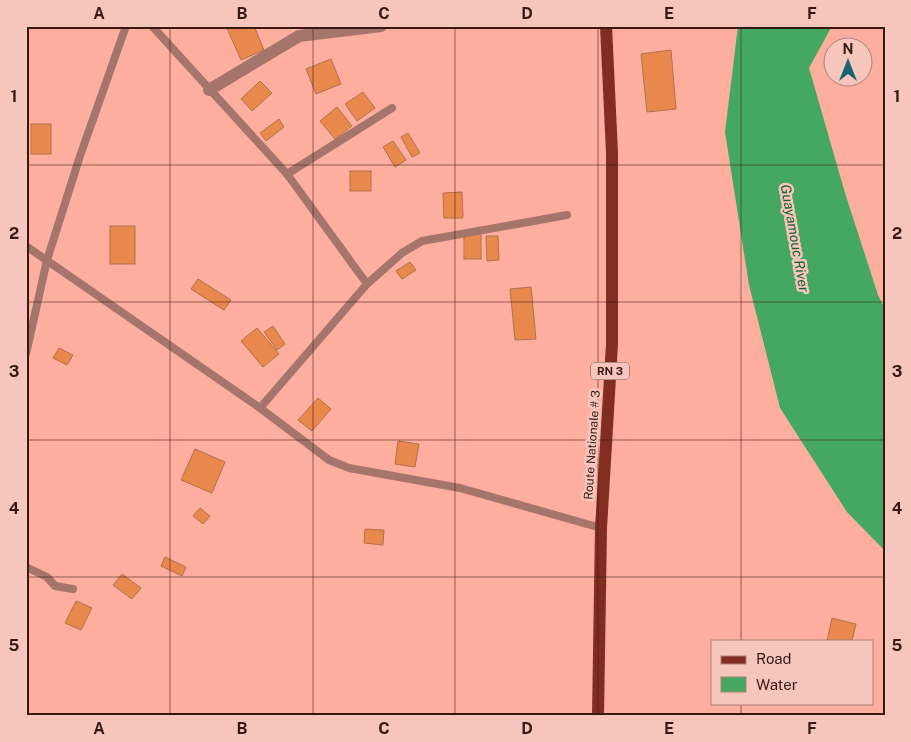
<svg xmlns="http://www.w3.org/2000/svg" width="911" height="742" font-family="'Public Sans',sans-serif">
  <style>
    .water { fill: #44a863 }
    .building { fill: #e9884d; stroke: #b1714b }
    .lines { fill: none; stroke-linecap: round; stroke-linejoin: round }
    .service { stroke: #a5756c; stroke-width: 8 }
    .minor { stroke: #a5756c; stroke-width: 12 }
    .primary { stroke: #812d22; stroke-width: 12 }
    .grid { fill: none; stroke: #371914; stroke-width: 1; stroke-opacity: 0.55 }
    .labels { text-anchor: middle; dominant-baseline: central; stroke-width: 5; stroke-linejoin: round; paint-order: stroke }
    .shield { fill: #f6c5bb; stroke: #704d46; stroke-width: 1 }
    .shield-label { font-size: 11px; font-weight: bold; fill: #371914 }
    .street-label { font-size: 12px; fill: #371914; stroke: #f6c5bb }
    .water-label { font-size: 14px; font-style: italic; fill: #175d30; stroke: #f6c5bb }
    .neatline { fill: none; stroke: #371914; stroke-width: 2 }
    .grid-label { font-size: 16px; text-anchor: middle; font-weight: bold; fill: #371914 }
  </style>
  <rect width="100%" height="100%" fill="#fdae9f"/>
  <path class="water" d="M738,26h94l-23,42 36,125 33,102 7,14v242l-38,-39 -67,-104 -31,-123 -24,-153z"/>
  <g class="building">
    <path d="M226,26h28l10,24 -23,10z"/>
    <path d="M671,50l5,59 -29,3 -6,-58z"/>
    <path d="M331,59l10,25 -25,10 -10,-25z"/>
    <path d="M260,81l12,12 -20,18 -11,-12z"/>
    <path d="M363,92l12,16 -18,13 -12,-17z"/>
    <path d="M337,107l15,19 -17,13 -15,-18z"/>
    <path d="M279,119l5,8 -18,14 -6,-8z"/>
    <rect x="31" y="124" width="20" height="30"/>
    <path d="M408,133l12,20 -8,4 -11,-20z"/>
    <path d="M393,141l13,19 -11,7 -12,-20z"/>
    <rect x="350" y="171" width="21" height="20"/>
    <path d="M462,192l1,26h-19l-1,-25z"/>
    <rect x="110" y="226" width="25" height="38"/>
    <rect x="464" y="233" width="17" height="26"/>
    <path d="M486,236h12l1,24 -12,1z"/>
    <path d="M410,262l6,8 -14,9 -6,-8z"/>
    <path d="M198,279l33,21 -7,10 -33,-21z"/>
    <path d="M531,287l5,52 -21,1 -5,-51z"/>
    <path d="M273,326l12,18 -8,6 -13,-18z"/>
    <path d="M257,328l22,26 -16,13 -22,-26z"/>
    <path d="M59,348l14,7 -6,10 -14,-7z"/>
    <path d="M318,398l13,11 -19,22 -14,-11z"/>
    <path d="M398,441l21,3 -4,23 -20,-3z"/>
    <path d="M195,449l30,13 -13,31 -31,-13z"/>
    <path d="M200,508l10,8 -7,8 -10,-8z"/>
    <path d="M365,529l19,1 -1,15 -19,-2z"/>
    <path d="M165,557l21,10 -4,9 -21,-10z"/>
    <path d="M122,574l19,14 -9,11 -19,-14z"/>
    <path d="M76,601l16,7 -11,22 -16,-7z"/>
    <path d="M832,618l24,6 -4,17h-25z"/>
  </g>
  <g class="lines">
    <g class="service">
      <path d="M152,26l135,148 80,110"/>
      <path d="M287,174l105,-66"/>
      <path d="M567,215l-145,26 -20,12 -35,31 -107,124 69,52 20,8 111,20 141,40"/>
      <path d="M26,246l234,162"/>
      <path d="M26,354l21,-94 33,-104 46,-130"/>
      <path d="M26,567l21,10 8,9 18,3"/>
    </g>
    <path class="minor" d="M209,90l90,-54 82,-10"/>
    <path class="primary" d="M598,716l3,-188 11,-184v-191l-6,-127"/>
  </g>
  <path class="grid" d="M170,26v690M313,26v690M455,26v690M598,26v690M741,26v615M26,165h859M26,302h859M26,440h859M26,577h859M741,703v13"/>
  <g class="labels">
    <rect class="shield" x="591" y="362.5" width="38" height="17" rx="4"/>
    <g class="shield-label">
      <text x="610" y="371">RN 3</text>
    </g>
    <g class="street-label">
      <text transform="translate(592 445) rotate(-86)">Route Nationale # 3</text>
    </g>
    <g class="water-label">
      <text transform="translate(795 238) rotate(80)">Guayamouc River</text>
    </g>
  </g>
  <rect width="911" height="742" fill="none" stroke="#f6c5bb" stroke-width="55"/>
  <rect x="711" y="640" width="162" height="65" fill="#f6c5bb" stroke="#aa8078"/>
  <rect x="721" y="656" width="25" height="8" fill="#812d22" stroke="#aa8078"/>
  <text x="756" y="664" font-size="15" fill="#371914">Road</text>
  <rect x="721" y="677" width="25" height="15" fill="#44a863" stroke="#aa8078"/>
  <text x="756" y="690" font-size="15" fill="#371914">Water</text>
  <g transform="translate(848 62)"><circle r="24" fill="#f6c5bb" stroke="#aa8078"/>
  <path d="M0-4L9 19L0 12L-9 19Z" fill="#17626e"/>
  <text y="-8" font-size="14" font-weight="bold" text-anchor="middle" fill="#371914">N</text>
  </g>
  <rect x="28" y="28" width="856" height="686" class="neatline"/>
  <g class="grid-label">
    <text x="99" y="19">A</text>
    <text x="242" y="19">B</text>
    <text x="384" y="19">C</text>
    <text x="527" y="19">D</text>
    <text x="669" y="19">E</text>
    <text x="812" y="19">F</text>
    <text x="14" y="102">1</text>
    <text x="897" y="102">1</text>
    <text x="14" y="239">2</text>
    <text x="897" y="239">2</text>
    <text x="14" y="377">3</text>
    <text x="897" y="377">3</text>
    <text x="14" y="514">4</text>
    <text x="897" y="514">4</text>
    <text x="14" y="651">5</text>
    <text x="897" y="651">5</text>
    <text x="99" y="734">A</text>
    <text x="242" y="734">B</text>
    <text x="384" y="734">C</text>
    <text x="527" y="734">D</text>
    <text x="669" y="734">E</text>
    <text x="812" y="734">F</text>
  </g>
</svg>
